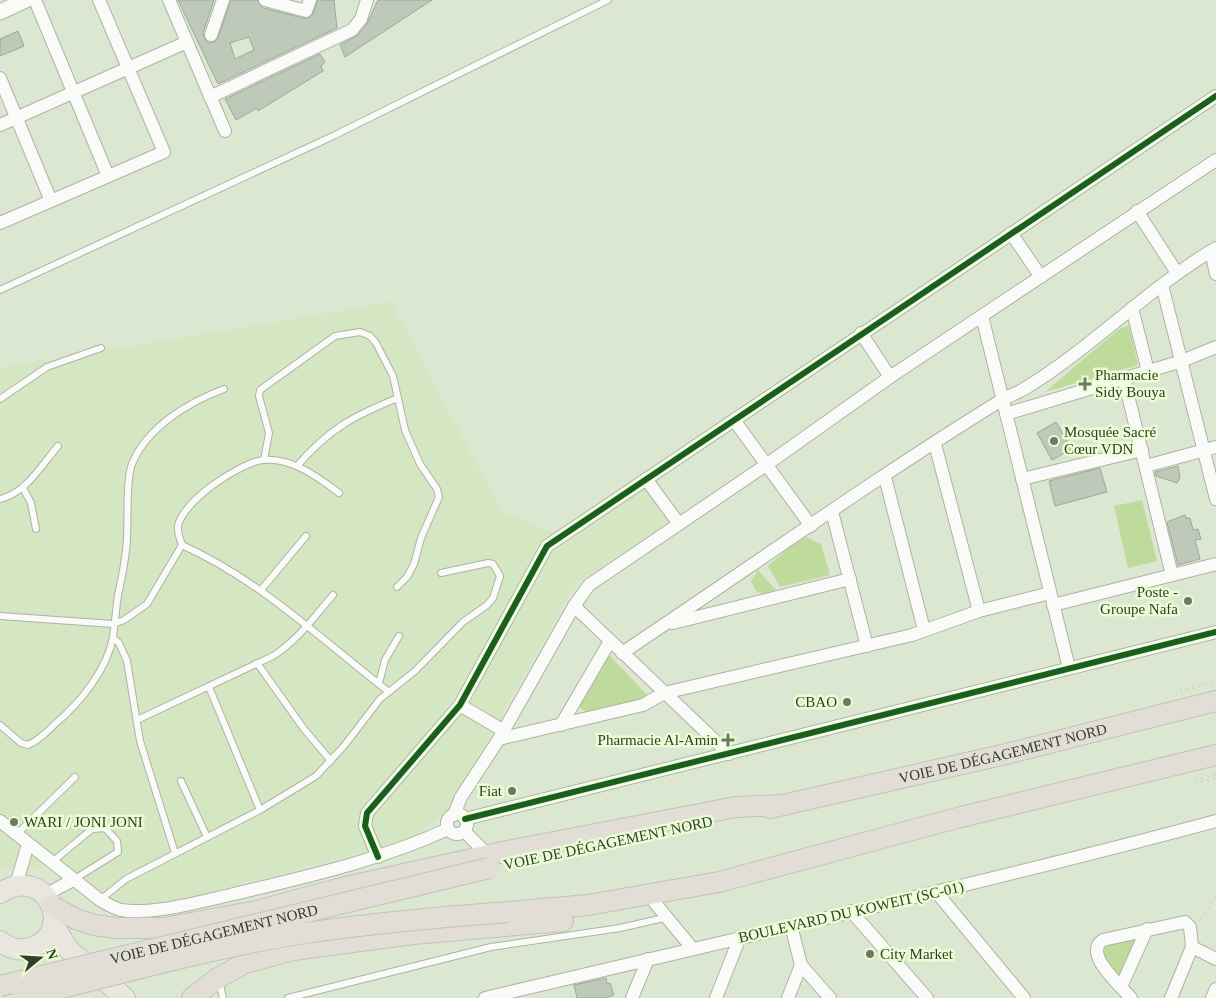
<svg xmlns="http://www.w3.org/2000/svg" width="1216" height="998" font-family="Georgia,serif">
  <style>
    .built { fill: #d5e6c2 }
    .green { fill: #bfdb9c }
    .building { fill: #bec9b9; stroke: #9ca898; fill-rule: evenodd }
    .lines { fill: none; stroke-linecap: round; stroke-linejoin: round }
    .service-casing { stroke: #acb4a3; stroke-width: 8 }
    .minor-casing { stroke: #acb4a3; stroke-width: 14 }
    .tertiary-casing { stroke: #acb4a3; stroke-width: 17 }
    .primary-casing { stroke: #bec4b9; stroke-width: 22 }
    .trunk-casing { stroke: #bec4b9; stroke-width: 22 }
    .path { stroke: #d2d5ce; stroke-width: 2; stroke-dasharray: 2.5 4; stroke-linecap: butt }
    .service { stroke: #fafbf8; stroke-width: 6 }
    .minor { stroke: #fafbf8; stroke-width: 12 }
    .tertiary { stroke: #fafbf8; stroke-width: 15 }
    .primary { stroke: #e8e6df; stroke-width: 20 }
    .trunk { stroke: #e2ded6; stroke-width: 20 }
    .trunk-bridge-casing { stroke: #bec4b9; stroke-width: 22; stroke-linecap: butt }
    .trunk-bridge { stroke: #e2ded6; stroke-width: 20 }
    .cycleway-casing { stroke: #eafed4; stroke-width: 9 }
    .cycleway { stroke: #1b5e20; stroke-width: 6 }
    .poi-dot { fill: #6f7866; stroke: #eafed4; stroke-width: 2 }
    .labels { text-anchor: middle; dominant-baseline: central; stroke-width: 5; stroke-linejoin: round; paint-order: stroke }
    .poi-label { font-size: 15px; fill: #343c2c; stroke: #eafed4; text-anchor: start }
    .street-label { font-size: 15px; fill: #343c2c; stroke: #eafed4 }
  </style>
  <rect width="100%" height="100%" fill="#dce7d1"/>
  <path class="built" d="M391,302l111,210 51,21 95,-64 29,48 -97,64 -9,11 -122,217 -29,24 -23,10 -241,63 -36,-4 -24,-8 -45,-31 -20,8 -31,-5v-498z"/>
  <g class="green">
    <path d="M1129,325l9,40 -93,27 73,-62z"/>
    <path d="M1142,500l15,61 -29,7 -14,-62z"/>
    <path d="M806,537l15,7 9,31 -50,12 -12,-21 24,-21z"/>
    <path d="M758,570l18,20 -10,5 -8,-3 -1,1 -6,-12z"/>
    <path d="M609,655l40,42 -61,17 -10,-8z"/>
    <path d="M1138,937l-18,38 -6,-3 -12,-19 2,-8z"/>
  </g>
  <g class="building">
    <path d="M178,0h36l-11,33 2,7 4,3 7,-2 2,-3 13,-38h26l6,8 44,11 6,-5 5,-14h16l3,28 -119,56zM249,37l5,13 -19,9 -5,-16z"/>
    <path d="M378,0h54l-87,57 -5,-12 18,-10 9,-11z"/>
    <path d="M18,31l6,15 -24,10v-17z"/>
    <path d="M320,54l5,8 -4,4 2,5 -44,27 -21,13 -1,-3 -21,12 -11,-21z"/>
    <path d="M1056,422l16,27 -20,11 -15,-27z"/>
    <path d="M1178,466l2,12 -3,5 -21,-7 -1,-4z"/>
    <path d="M1100,468l7,24 -52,14 -6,-25z"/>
    <path d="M1185,515l1,3h4l3,12 5,-1 3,10 -6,1 5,19 -22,6 -11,-43z"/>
    <path d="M606,978l1,6 3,-1 4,12 -8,3h-29l-3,-13z"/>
  </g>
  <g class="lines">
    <defs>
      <g id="service">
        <path d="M0,290l333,-154 275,-136"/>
        <path d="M0,399l47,-32 54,-19"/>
        <path d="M264,460l5,-27 -10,-37 1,-6 75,-54 25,-4 10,4 6,7 17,33 12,54 15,34 17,25 2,8 -18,41 -7,26 -7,13 -10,10"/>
        <path d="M297,466c32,-37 56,-50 101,-68"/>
        <path d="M23,488l8,15 5,26"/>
        <path d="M0,499c26,-6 41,-33 58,-53"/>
        <path d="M182,545c79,36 139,94 207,147"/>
        <path d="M261,590l45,-54"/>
        <path d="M0,616l113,8 11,-4 23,-16 35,-59c-2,-6 -5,-13 -4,-19 5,-25 61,-63 85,-66 28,-3 55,17 76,33"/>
        <path d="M113,638l6,5 8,18 13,80 35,112"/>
        <path d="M257,663l47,66 27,32"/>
        <path d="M379,683l6,-23 14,-24"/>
        <path d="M209,687l51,123"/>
        <path d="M137,720l136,-64c25,-16 41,-39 60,-61"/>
        <path d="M0,725l21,18 7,2c11,-5 19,-13 27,-21 25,-21 52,-54 58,-87 2,-14 3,-28 5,-42 4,-18 8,-37 9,-56 1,-18 -1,-61 5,-75 15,-37 57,-62 92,-75"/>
        <path d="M181,781l26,56"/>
        <path d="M16,835l59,-58"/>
        <path d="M51,863l41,-34 13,-1 12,13 1,11 -45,28"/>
        <path d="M100,900l26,-21 134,-69 56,-34 28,-30 36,-47 35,-28 48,-49 24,-17 6,-7 7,-22 -7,-12 -5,-1 -47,10"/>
        <path d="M219,981l4,17"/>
        <path d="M288,998l203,-51 129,-19 48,-11"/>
      </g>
      <g id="minor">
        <path d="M35,0l73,176"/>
        <path d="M169,0l56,131"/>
        <path d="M265,0l41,11 4,-11"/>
        <path d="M211,35l12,-35"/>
        <path d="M0,78l51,123"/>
        <path d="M210,97l142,-67 9,-11 6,-19"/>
        <path d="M0,125l187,-83"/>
        <path d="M1137,211l40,62"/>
        <path d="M0,223l164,-71 -65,-152"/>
        <path d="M1011,233l30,44"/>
        <path d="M1211,251l5,23"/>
        <path d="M1162,285l54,214"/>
        <path d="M1132,308l16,63"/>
        <path d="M982,316l87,352"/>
        <path d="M861,333l29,44"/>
        <path d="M1124,379l48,196"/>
        <path d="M1006,414l176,-53 34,-14"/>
        <path d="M734,420l77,106"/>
        <path d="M935,444l44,167"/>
        <path d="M1146,466l70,-19"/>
        <path d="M885,477l39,153"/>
        <path d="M646,479l33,45"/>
        <path d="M1022,479l120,-29"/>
        <path d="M832,512l35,134"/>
        <path d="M1053,605l163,-41"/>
        <path d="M574,606l155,148"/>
        <path d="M673,623l177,-44"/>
        <path d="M622,653c126,-84 250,-173 378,-252 8,-5 17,-8 24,-12 68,-41 124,-101 192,-141"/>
        <path d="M460,705l44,26"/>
        <path d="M561,725l49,-84"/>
        <path d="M499,739l144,-34 21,-12 248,-58 67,-24 71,-18"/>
        <circle cx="457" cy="824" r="10"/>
        <path d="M454,815l7,-18 38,-58 75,-133 15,-21 177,-120 124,-88 326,-217"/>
        <path d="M465,819l751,-187"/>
        <path d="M0,821l100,79c7,4 13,8 21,10 33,5 77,-8 109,-15 74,-18 149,-34 218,-66"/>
        <path d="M464,831l24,24"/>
        <path d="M378,857l-13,-31 2,-13 93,-108 87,-159 669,-450"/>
        <path d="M16,885l12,-41"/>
        <path d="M937,893l87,105"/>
        <path d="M45,895l28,-15"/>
        <path d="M655,903l37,45"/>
        <path d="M851,911l76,87"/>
        <path d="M791,925l10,40 29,33"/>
        <path d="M1192,947l24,12"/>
        <path d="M1121,987l26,-58"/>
        <path d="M485,998c244,-58 489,-112 731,-177"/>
        <path d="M632,998l16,-39"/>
        <path d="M716,998l24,-61"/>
        <path d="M788,998l13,-33"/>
        <path d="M1131,998c-10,-12 -49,-45 -28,-58l82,-18 5,5 2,20 -21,51"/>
        <path d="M1212,998l4,-9"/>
      </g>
      <path id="tertiary" d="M0,12l26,-12"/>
      <g id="primary">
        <path d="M0,893c46,-30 76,38 33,54 -12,5 -23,2 -33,-6"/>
        <path d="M53,924l15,25 57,49"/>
      </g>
      <g id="trunk">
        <path id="s1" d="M770,808l236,-54 210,-53"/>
        <path d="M52,906l24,13 18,6 22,3h48l92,-17 85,-23 162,-36 233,-45 47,-2"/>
        <path d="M509,912l79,-7 131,-23 238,-64 259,-63"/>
        <path d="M192,998l26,-20 27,-15 48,-13 120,-16 150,-13"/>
      </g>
    </defs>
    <use href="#service" class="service-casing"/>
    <use href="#minor" class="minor-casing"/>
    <use href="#tertiary" class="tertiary-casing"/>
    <use href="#primary" class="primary-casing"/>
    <use href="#trunk" class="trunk-casing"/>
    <g class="path">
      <path d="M1176,695v-3l40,-10"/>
      <path d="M1216,775l-19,5v3l19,-5"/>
      <path d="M1200,920l16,-23"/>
    </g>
    <use href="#service" class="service"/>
    <use href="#minor" class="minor"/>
    <use href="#tertiary" class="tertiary"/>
    <use href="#primary" class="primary"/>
    <use href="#trunk" class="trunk"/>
    <defs>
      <g id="trunk-bridge">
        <path id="s2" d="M0,986l489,-118"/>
        <path d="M22,998c94,-23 188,-50 283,-65 68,-10 136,-16 204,-21"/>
      </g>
    </defs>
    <use href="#trunk-bridge" class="trunk-bridge-casing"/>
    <use href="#trunk-bridge" class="trunk-bridge"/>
    <defs>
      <g id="cycleway">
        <path d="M465,819l751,-187"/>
        <path d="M378,857l-13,-31 2,-13 93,-108 87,-159 669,-450"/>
      </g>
    </defs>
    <use href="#cycleway" class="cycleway-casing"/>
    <use href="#cycleway" class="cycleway"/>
  </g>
  <g class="poi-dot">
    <path d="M1082.5 376.5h5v5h5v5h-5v5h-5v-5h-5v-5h5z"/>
    <circle cx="1054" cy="441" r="5"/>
    <circle cx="1188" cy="601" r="5"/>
    <circle cx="847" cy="702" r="5"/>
    <path d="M725.5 732.5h5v5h5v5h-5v5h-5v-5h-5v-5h5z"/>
    <circle cx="512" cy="791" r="5"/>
    <circle cx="14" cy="822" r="5"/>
    <circle cx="870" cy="954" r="5"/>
  </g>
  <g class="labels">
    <g class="poi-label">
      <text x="1095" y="375">Pharmacie<tspan x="1095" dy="17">Sidy Bouya</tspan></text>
      <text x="1064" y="432">Mosquée Sacré<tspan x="1064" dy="17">Cœur VDN</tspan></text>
      <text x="1178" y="592" text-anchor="end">Poste -<tspan x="1178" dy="17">Groupe Nafa</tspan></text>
      <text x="837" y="702" text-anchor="end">CBAO</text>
      <text x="718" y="740" text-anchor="end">Pharmacie Al-Amin</text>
      <text x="502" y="791" text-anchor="end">Fiat</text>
      <text x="24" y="822">WARI / JONI JONI</text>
      <text x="880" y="954">City Market</text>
    </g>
    <g class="street-label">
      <text stroke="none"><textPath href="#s1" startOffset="239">VOIE DE DÉGAGEMENT NORD</textPath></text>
      <text transform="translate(608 843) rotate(-12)">VOIE DE DÉGAGEMENT NORD</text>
      <text transform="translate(851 912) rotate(-13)">BOULEVARD DU KOWEIT (SC-01)</text>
      <text stroke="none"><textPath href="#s2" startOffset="220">VOIE DE DÉGAGEMENT NORD</textPath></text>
    </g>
  </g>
  <g transform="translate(40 958) rotate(72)" stroke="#eafed4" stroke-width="4" paint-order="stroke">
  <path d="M0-4L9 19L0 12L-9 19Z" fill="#343c2c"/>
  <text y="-8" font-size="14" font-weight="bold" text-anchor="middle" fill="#343c2c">N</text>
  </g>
</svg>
